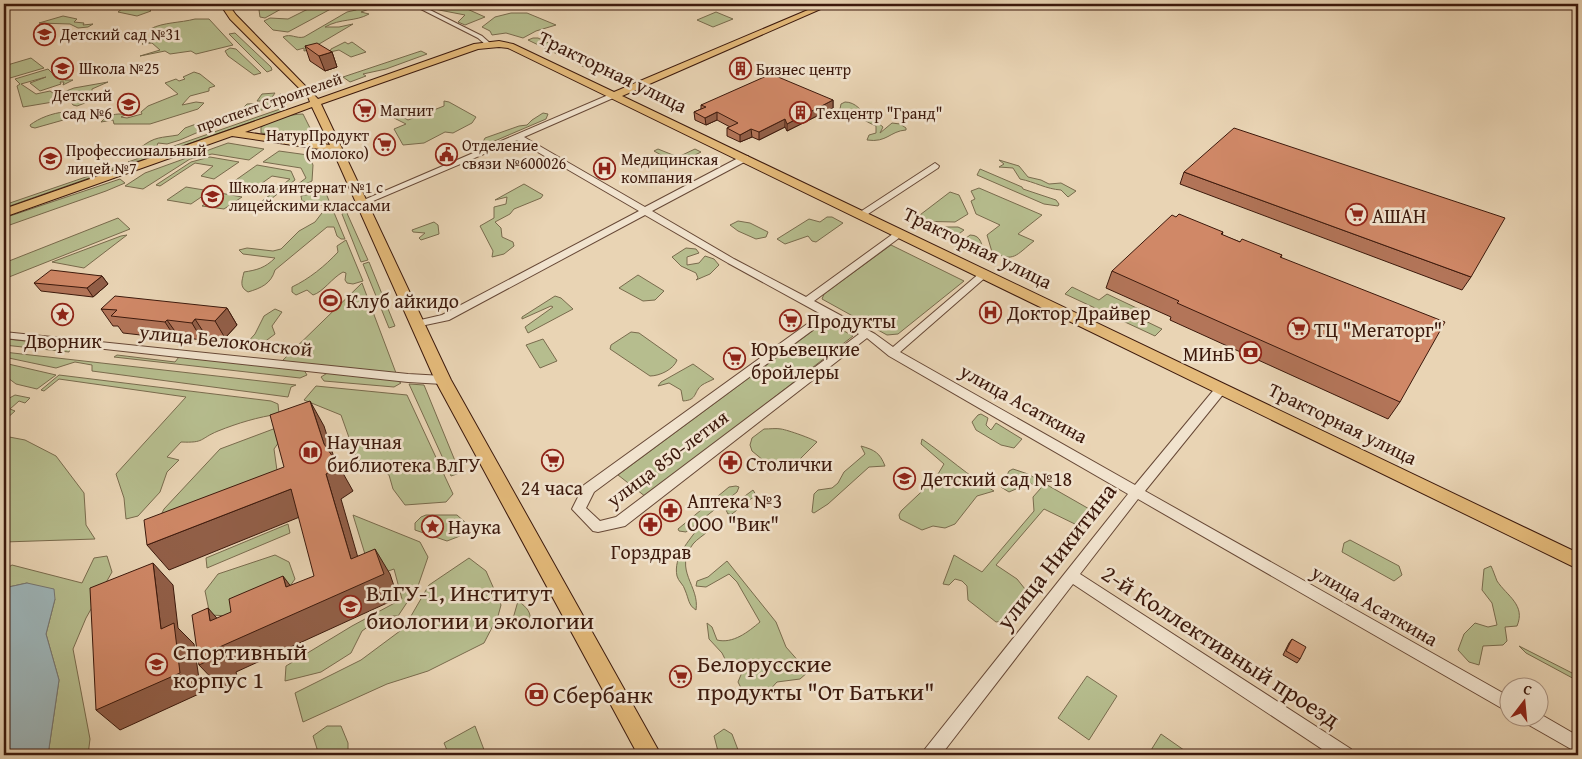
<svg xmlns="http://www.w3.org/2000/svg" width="1582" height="759" font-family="'Gentium Book Plus',serif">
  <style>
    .green { fill: #b6bd8e; stroke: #796b4d }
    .water { fill: #9db5b9; stroke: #767774 }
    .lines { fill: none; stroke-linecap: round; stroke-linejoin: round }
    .minor-casing { stroke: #674836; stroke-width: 2 }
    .major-casing { stroke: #3c190c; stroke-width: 2 }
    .minor { fill: #f1e3ce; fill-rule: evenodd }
    .major { fill: #e4ba7a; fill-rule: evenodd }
    .wall { fill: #b37559; stroke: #3c190c }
    .shaded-wall { fill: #925f48; stroke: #3c190c }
    .building { fill: #d08867; stroke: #3c190c }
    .labels { text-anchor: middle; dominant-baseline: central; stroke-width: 5; stroke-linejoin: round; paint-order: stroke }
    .far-poi-label { font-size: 16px; fill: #3c190c; stroke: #f1e3ce; text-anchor: start }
    .far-street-label { font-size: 16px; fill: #3c190c; stroke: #f1e3ce }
    .street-label { font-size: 20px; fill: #3c190c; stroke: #f1e3ce }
    .poi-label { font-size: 20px; fill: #3c190c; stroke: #f1e3ce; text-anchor: start }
    .near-street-label { font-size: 24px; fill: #3c190c; stroke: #f1e3ce }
    .near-poi-label { font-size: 24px; fill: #3c190c; stroke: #f1e3ce; text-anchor: start }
  </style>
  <rect width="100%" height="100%" fill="#e9d4b4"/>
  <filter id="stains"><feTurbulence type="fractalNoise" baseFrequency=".004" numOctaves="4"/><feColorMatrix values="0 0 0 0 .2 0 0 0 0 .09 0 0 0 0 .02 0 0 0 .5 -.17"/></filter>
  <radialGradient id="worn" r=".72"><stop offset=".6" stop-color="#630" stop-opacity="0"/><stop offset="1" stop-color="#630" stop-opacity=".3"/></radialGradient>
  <g class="green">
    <path d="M127,4h5l2,3 4,-1 5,3 5,-1 3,3 -14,5 -19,-4 5,-4 -4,-2z"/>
    <path d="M266,4h24l-25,14 -5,-1 -1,-7 9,-5z"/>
    <path d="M335,4h5l-52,28 -15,-2 -9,-9 6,-3 18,1 22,-11h15z"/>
    <path d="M365,4h18l-22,8 8,2c-14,8 -28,4 -44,13h14l14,-3 -44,26 -5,1v-3l-7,2 -14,-13c8,-4 13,2 21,0l43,-25 9,-2z"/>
    <path d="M429,4h27l29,13 -20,8 -7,-3 7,-7 -31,-6 -7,-4z"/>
    <path d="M716,12l17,7 -20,8 -16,-7z"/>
    <path d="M511,13h16l29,12 -20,6 -13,7 -17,-5 -14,2 -2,-4 -8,-4 13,-10z"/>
    <path d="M63,16l14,3 -3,3 10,1 -1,2 10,-1 -5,3 -10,1 -8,-4 -31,-1z"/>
    <path d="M195,19h14l24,26 -37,9 -5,-3 -21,3 -5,-3 -25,5 20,-6 -8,-7 -10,1 17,-4 1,-2 -10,-9c14,-7 30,-6 45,-10z"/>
    <path d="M235,33l36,34 1,3 -5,2 -38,-38z"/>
    <path d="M533,38h5l73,35v3l-6,1 -77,-37z"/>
    <path d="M345,42l3,2 4,-2 14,10 -15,5 -12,-7 -9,2 1,-3z"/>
    <path d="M230,48l6,1 25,24 -7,2 -26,-19 -3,-5z"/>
    <path d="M421,51l6,3 -41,15 -23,5 3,2 -16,6 -7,-5z"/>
    <path d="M31,58l13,10 -34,10 -6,-5v-7z"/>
    <path d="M48,69l6,6 11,1v4h8l-10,5 1,-3h-4l1,2 -21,7 -10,-8 16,-6 -25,7 15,10 14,-3 6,4 18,-7 34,-6 -16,7v3l6,2 3,4 -12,2 -4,-1 -2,2 2,2 -8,3 -4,-1 -5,-7 -11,-2 -4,6 -30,5 -6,-21 3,-2 -5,-5z"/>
    <path d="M194,72l6,2 15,12 -6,2v3l-19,5 -8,9 14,-3 8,1 -6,6 -48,15h-36l-1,-4 -12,2c5,-6 17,-10 24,-7l-4,2 6,1 15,-4 -1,-2 7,-6 30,-12 -13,-11 11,-4 3,2 6,-2 -2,-2z"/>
    <path d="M275,93l-5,7 11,-6 6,10 -38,9 -21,11 -18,3 -30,13 -13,4 -9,-1 -2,5 -10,4 -6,-4c15,-12 21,-10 38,-13l7,-7 25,-9h12l20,-8 -1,-1 6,-6 18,-1 4,-2h-12l5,-7z"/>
    <path d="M444,101l5,1 27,15 -4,6 -19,10 -8,-1 -21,11 -21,2 -9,-16 12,-5 -12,-6 5,-3 9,5 36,-14z"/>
    <path d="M845,102c11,0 16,9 24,16 4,3 10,5 14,9l-3,6 12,-10 8,1 6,4v2c-16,1 -19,13 -39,10l2,-5 7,-2v-7c-12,-5 -22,-13 -36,-17l1,-5z"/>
    <path d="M283,108v3l-144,50 -11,1z"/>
    <path d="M64,112l11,3 -1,2 -39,11 -4,-1 -1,-2c9,-7 23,-12 34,-13z"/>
    <path d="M543,113l5,1 -2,5 -56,24 -7,-1 2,-4 34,-12 8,-1 5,-5z"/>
    <path d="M303,114l12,24 -9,2 -45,-7v-6c12,-7 29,-13 42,-13z"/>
    <path d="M228,143l36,6 -15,11 -37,-6 -22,5 -47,30 -18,-3 20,-13z"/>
    <path d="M658,149l20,8 17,-8 6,3 -24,12 -23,-13z"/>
    <path d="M279,151l29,4 5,10 -1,16 -27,13 21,-16 -5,-10 -38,-6z"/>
    <path d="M210,157l29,5 -25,17 -13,-3 12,-10 -18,-3 -35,23 -4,-1 35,-23z"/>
    <path d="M999,160l20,6 9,11 13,3 8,4 12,-1 15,8 -8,6 -7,-7c-15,-1 -26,-8 -41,-11l-7,-11 -14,-1 5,-3z"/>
    <path d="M257,165l34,6 4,9 -29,23 -5,-1 29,-23 -18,-3 -14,10 -25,-4z"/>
    <path d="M115,167l-3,3 -108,38v-3z"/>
    <path d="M980,169l42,18 1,2 33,11 3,4 -1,2 -14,-2 -67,-29z"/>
    <path d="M120,179l5,4 -19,8 -102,36v-9z"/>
    <path d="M524,184l19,11 -2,3 -27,11 -4,5 -15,8 6,6 1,9 11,5 1,4 -10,8 -12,3 1,-6 -13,-25 14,-8v-11l12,-3 1,-7 -12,3z"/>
    <path d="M186,187l24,4 -19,13 -24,-4z"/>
    <path d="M979,188l63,27 -24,19 16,7c-18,14 -20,22 -42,11l-5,-17 13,-10 -24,-11 -5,-13 4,-2 -4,-8z"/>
    <path d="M325,191l20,48h-4l-4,-3 -3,-9h-7l-52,43c-4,14 -14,18 -27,22 -9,-5 -6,-11 -4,-20 13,-2 21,-4 31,-14l-32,-4 -4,-4 8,-2 26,3 8,-2 18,-18 16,-9 10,-13 -3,-4 -20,-4 -1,-5z"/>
    <path d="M950,192l9,3 9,19 -13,8 -43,-1z"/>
    <path d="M220,193l22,4 -18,12 -22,-3z"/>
    <path d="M346,211l22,49 -7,2 -19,-48z"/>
    <path d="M827,217h5l11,6 -27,19 -4,-1 -4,-5 -23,8 -8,-5 32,-20 11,3z"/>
    <path d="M118,218l12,11 -126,50v-16z"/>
    <path d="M738,221l12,2 18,9 -2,5 -10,2 -18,-8 -8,-6z"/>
    <path d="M434,222l4,3 1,9 -18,6 -2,-2 6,-5 -12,-1 -1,-2z"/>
    <path d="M925,227h33l6,3 -13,10z"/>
    <path d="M127,235l-43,33 -32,-6 69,-26z"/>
    <path d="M970,235c12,0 12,11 14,21l-24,-13z"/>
    <path d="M346,240l17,41 -10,3 -6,-1 -2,-3 1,-7 -3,-1c-11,6 -20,20 -30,23l-6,-5 -11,5 -4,-3v-5c17,-8 33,-21 46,-35l-1,-6z"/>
    <path d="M891,245l73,36 -66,53 -11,1 -65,-36 2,-5z"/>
    <path d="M686,248l10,1 3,4 -12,4v8l12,-2 6,-7 9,3 5,6 -9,9 -14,6 2,-2 -2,-5 -15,-7 -9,-9z"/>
    <path d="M369,262l26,64 -6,2 -26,-64z"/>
    <path d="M638,275l26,16 -9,9 -12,1 -24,-13z"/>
    <path d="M362,283l34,90 -114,-12z"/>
    <path d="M1072,287l27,13 8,-6 36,17 -6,6 25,12 -7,7 -90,-42z"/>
    <path d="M555,296l6,2 12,11 -45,24 -3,-6 28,-20 -2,-1 -29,13v-2z"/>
    <path d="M275,309l7,3 -10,14 3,8 -20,15 -11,-3 11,-12 9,-18z"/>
    <path d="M826,321l27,15 -207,161 -28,-22z"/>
    <path d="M631,332l8,1 38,27c-3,9 -17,16 -27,16l-40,-27 1,-4z"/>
    <path d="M7,339l64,7 -2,6 -65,-7v-4z"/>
    <path d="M543,339l14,22 -17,7 -14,-23z"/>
    <path d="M4,352l292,33 -5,2 -3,10 -196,-26v-6l-17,-3 -19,6 -52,-11z"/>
    <path d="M117,355l58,7 4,-5 125,13 3,5 -7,3 -186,-21z"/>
    <path d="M4,363l52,12 -19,14 -21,-5 -12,-9z"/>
    <path d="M693,364l21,15c-4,2 -9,4 -12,6 -9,7 -4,15 -19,16l-2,-11 -12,-7 -11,3 3,-4z"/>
    <path d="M329,372l66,7 6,4 -7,4 -70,-6 -3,-4z"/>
    <path d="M59,375l212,26 7,3 1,10c-21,3 -41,9 -61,17 -19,8 -13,12 -37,11l-14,15 12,3 -12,12 -7,20 -22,24 -12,3 -2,-21 -8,-24 70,-77 -127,-18 -15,12 -3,-1z"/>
    <path d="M409,384l15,1 36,88 -9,3z"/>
    <path d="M316,386l91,9 46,99 -7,8 -41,3 -12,-16 -4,-14 -18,-12 -14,-3 -16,-45 -37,-15z"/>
    <path d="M15,395l15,3 -5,5 -6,-2 -9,8 5,2 -10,9 -1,-19z"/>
    <path d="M981,414l7,4 -2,7 5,5 5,-7 26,16 -8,9 -13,-3 -25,-15 -4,-8 6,-7z"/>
    <path d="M276,428l8,7 -10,14 5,36 -130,53 15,-29 56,-60z"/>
    <path d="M764,429c6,0 12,-1 17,0 7,1 32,10 36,13l-22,22 -13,-2 -13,3 -17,-14 -2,-6 2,-7z"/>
    <path d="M4,436l21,4 31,16 28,37 2,32 9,14 -91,3z"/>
    <path d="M922,439c25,17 46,37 72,52l-17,5 -22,28 -10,4 -12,-2 -11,4 -22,-11 -1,-4 2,-4 34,-32 9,-15 -23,-20z"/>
    <path d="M861,446c14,4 19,7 24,20l-16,1 -41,37 -14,9 -2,-1 2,-18 4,-4 14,-2 6,-5 6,-11 21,-18z"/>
    <path d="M1013,469l15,5 63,36 -2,10 -10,6 -35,-17 -48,56 21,14 8,10 -22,32 -7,1 -28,-22 -1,-14 -5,-5 -7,-2 -6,6 -6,-1 11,-29 28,17 52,-61 -1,-14 8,-9 -14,-6h-8l-3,7 -7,3 -8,-5 8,-16z"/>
    <path d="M736,486l3,1 -2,5 -51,40 -7,-1 -1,-2 51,-42z"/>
    <path d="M753,490l3,5 -24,19h-4l-2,-4z"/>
    <path d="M353,515l67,27 8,15 -10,29 -20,30h-15l-21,15 -11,22 -30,19 -36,9 1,-15 66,-40 50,-27 -8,-30 -22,8z"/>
    <path d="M426,515h31l10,9 -7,12 -13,5 -32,-11v-7l6,-6z"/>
    <path d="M288,524l2,9 -83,35 -1,-10z"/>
    <path d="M702,526l6,5c-5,5 -11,8 -15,13 -20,26 7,42 3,66 -8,-5 -7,-11 -11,-20 -1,-5 -7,-9 -8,-14 -4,-19 12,-35 22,-49z"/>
    <path d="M1350,540l49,26 3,9 -8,6 -52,-29 2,-9z"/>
    <path d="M275,555l14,7 6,17 -12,17 -53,20 -20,-1 -5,-24 13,-17z"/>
    <path d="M107,556l5,16 -26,46 -13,31 17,90 -2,16h-40l11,-75 -13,-46 9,-35 -28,-16 -23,5v-18l8,-5 70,18 12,-25z"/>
    <path d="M469,558l17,13 15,34 -3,11 -14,27 -56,28 -41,13 -84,38 -8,-29 66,-33 43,-32 25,-43z"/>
    <path d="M727,561l49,61 10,25 22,25 -8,7 -23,3 -11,12 -11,3 -12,-5 -5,-10 7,-17 -18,-2 -5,-10 -13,-14 -2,-16 5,4 5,13c16,4 31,-8 43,-18l-23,-40 -8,-8 -23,13 -10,-1 1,-5 11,-4z"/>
    <path d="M1491,566c2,4 4,10 6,15 10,15 29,24 20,45l-12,1 2,14 -4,4 -20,1 -4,19 -10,-3 -11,-12 6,-16 11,-11 13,4 9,-2 -5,-22 -10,-13 2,-21z"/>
    <path d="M518,601c12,8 17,17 6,29l-14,-1z"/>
    <path d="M1519,646l59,30v5l-52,-28z"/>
    <path d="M1087,676l30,20 -28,44 -31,-22z"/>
    <path d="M327,726h14l7,17v12h-29l-6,-19z"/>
    <path d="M475,726l11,29h-37l-5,-12z"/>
    <path d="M724,729l8,5 8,21h-21l-5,-19z"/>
    <path d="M1161,734l30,21h-43z"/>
  </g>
  <path class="water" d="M27,583l27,6 1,10 -9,35 13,46 -11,75h-44v-167z"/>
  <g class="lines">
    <defs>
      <g id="minor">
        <path d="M411,4h7l64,32 9,8 -5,1 -8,-7z"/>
        <path d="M613,93l7,2 -96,42 121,70 97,-51h6v4l-96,51 82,48 72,38 91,-66h6v4l-89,66 61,33 18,13 88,-75h6l2,2 -2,2 -87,76 235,133 82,-99h8l2,3 -2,3 -80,99 365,206v16l-372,-214 -58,75 271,175 2,6h-22l-258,-171 -132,171h-18l2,-6 203,-255 -239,-138 -22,-18 -242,188 -27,6 -5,-1 -21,-22 12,-24 237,-171 -93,-51 -83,-48 -196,105 -33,7 -4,-1 -1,-2 1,-2 30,-7 197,-104 -122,-71 -151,64 -3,1 -4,-3zM829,318l30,16 -243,183 -16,4 -14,-13 8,-16z"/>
        <path d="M935,163l4,3 -1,2 -73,48 -3,1 -5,-3z"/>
        <path d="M4,332l404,42 35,2 6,4 -6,4 -35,-2 -404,-44z"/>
        <path d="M1540,714l38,22v17l-56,-32 -2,-5h20z"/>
      </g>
      <path id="major" d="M220,4h8l8,11 82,84 156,-55 25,-3 14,3 101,48 208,-88h10l-210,92 956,457v16l-1070,-521 -9,-1 -21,2 -157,55 130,276 210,375h-23l-203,-375 -102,-229 -101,-15 -228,81v-8l306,-107 -2,-5 -78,-78zM312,107l18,38 -85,-13z"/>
    </defs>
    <use href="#minor" class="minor-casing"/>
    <use href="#major" class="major-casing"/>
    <use href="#minor" class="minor"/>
    <use href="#major" class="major"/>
  </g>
  <g class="wall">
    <path d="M305,46l27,6 5,15 -12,4 -15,-10z"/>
    <path d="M833,100v8l-46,23 -2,-4 -26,13 -7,-3 -12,5 -13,-6v-8l3,-1 -13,-7 -11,5 -11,-5 -1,-8 7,-3v-4z"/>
    <path d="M1184,172l287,105 -9,13 -282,-106z"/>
    <path d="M1223,232l-1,3 18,7 42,13 -1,2 119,145 -12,17 -218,-99 1,-3 -65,-29 6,-17z"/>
    <path d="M102,276l6,8 -15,13 -52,-6 -7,-8z"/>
    <path d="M227,308l10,17 -12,13 -19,-2 -4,4 -23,-3 -3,2 -53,-6 -5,-7h-5l-12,-17z"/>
    <path d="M1292,639l8,20 -3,4 -14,-8 6,-12z"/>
  </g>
  <g class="shaded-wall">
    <path d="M332,52l5,15 -12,4 -6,-15z"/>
    <path d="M833,100v8l-46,23v-7z"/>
    <path d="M717,112v8l-11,5 -1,-7z"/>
    <path d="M785,119v8l-26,13v-8z"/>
    <path d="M751,129l1,8 -12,5v-7z"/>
    <path d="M102,276l6,8 -15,13 -6,-9z"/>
    <path d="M227,308l10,17 -12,13 -10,-17z"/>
    <path d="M195,319l11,17 -4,4 -10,-17z"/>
    <path d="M167,320l12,17 -3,2 -11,-17z"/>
    <path d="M310,401l14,25 13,41 2,-1 14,25 -12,8 24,83 10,-33 15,25 8,24 -162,74 2,8 -17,8 -22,-23 11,-44 -2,-13 21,24 57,-45 -3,-11 18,24 50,-41 -25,-85 -2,-30z"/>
    <path d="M291,489l16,25 -138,56 -22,-25z"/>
    <path d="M153,563l20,22 5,43 16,16 7,49 -81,37 -24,-20 65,-81z"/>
    <path d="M258,750l6,5h-5z"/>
  </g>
  <g class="building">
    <path d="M317,43l15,9 -13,4 -14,-10z"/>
    <path d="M771,74l62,26 -46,24 -2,-5 -26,13 -8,-3 -11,6 -13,-7 11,-5 -21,-11 -12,6 -11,-6 12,-5 -5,-2z"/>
    <path d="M1234,128l271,90 -34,59 -287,-105z"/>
    <path d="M1179,214l44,18 -2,2 19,8 2,-3 40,16 -2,2 165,65 -45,80 -223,-99 2,-2 -67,-30 60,-56 4,2z"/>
    <path d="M51,270l51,6 -15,12 -53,-5z"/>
    <path d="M115,296l112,12 -12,13 -20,-2 -3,4 -25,-3 -2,2 -54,-6 6,-6 -16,-1z"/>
    <path d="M310,401l14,43 15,22 -13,8 25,85 24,-10 9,25 -169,75 1,8 -17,8 -7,-50 16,-7 2,13 21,-9 -2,-13 54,-23 3,11 28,-11 -23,-87 -144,56 -3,-25 140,-53 -14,-52z"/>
    <path d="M153,563l8,66 13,-6 6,50 -84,37 -6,-122z"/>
    <path d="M1292,639l14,8 -6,12 -14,-8z"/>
    <path d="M258,750l1,5h-12z"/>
  </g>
  <defs>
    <symbol id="school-ring" viewBox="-11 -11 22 22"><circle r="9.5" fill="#f1e3ce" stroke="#8f2418" stroke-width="1.5"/><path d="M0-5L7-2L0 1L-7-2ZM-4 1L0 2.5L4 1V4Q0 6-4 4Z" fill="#8f2418"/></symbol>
    <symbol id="building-ring" viewBox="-11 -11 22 22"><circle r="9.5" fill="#f1e3ce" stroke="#8f2418" stroke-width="1.5"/><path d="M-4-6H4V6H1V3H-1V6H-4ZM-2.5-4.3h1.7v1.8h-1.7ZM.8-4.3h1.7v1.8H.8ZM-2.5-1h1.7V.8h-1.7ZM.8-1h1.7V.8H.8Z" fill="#8f2418"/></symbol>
    <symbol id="supermarket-ring" viewBox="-11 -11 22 22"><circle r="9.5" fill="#f1e3ce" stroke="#8f2418" stroke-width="1.5"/><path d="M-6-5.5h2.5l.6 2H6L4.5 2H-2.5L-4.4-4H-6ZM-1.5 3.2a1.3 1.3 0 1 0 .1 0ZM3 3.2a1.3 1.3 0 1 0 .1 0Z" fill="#8f2418"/></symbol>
    <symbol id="civic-ring" viewBox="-11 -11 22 22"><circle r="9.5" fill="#f1e3ce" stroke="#8f2418" stroke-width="1.5"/><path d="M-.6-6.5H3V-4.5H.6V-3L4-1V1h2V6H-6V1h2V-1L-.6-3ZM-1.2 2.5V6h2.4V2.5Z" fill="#8f2418"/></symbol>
    <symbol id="university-ring" viewBox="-11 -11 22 22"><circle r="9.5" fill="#f1e3ce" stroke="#8f2418" stroke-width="1.5"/><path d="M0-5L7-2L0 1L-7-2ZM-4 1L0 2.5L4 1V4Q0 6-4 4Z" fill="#8f2418"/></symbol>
    <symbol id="hospital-ring" viewBox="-11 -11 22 22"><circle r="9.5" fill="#f1e3ce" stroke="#8f2418" stroke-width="1.5"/><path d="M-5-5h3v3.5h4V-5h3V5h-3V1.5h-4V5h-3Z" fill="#8f2418"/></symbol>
    <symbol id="stadium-ring" viewBox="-11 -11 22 22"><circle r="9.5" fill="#f1e3ce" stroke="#8f2418" stroke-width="1.5"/><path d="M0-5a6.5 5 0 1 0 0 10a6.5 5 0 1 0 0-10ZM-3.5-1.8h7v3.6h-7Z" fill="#8f2418"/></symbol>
    <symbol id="sight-ring" viewBox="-11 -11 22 22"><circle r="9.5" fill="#f1e3ce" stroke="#8f2418" stroke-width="1.5"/><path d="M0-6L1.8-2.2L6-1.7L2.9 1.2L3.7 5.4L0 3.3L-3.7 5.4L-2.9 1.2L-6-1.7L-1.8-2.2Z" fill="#8f2418"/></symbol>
    <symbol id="bank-ring" viewBox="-11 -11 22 22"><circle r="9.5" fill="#f1e3ce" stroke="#8f2418" stroke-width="1.5"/><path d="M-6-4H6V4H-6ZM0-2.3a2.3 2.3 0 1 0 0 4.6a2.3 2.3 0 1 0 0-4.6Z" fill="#8f2418"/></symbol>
    <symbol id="library-ring" viewBox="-11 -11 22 22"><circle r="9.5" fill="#f1e3ce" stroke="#8f2418" stroke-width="1.5"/><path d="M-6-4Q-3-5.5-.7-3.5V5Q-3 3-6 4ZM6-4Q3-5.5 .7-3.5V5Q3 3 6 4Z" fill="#8f2418"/></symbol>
    <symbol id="pharmacy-ring" viewBox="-11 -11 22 22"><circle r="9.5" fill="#f1e3ce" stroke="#8f2418" stroke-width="1.5"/><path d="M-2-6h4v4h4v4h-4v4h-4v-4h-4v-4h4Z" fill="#8f2418"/></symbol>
  </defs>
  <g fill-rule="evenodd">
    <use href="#school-ring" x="32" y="22" width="25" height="25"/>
    <use href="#school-ring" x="50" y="56" width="25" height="25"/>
    <use href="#building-ring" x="728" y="56" width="25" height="25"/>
    <use href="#school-ring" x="116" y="92" width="25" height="25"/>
    <use href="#supermarket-ring" x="352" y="98" width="25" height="25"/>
    <use href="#building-ring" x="788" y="100" width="25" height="25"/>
    <use href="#supermarket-ring" x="372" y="132" width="25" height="25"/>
    <use href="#civic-ring" x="434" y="142" width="25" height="25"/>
    <use href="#university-ring" x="38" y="146" width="25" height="25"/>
    <use href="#hospital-ring" x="592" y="156" width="25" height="25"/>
    <use href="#school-ring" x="200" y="184" width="25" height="25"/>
    <use href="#supermarket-ring" x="1344" y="202" width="25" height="25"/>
    <use href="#stadium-ring" x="318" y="288" width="25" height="25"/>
    <use href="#hospital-ring" x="978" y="300" width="25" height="25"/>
    <use href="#sight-ring" x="50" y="302" width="25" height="25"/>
    <use href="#supermarket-ring" x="778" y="308" width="25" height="25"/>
    <use href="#supermarket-ring" x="1286" y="316" width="25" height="25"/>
    <use href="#bank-ring" x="1238" y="340" width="25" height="25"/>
    <use href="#supermarket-ring" x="722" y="346" width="25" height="25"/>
    <use href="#library-ring" x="298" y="440" width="25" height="25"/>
    <use href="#supermarket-ring" x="540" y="448" width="25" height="25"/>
    <use href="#pharmacy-ring" x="718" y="450" width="25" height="25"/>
    <use href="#school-ring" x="892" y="466" width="25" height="25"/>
    <use href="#pharmacy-ring" x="658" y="498" width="25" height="25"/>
    <use href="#pharmacy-ring" x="638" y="512" width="25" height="25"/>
    <use href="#sight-ring" x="420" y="514" width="25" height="25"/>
    <use href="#university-ring" x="338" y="594" width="25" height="25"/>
    <use href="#university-ring" x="144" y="652" width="25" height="25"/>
    <use href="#supermarket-ring" x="668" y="664" width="25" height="25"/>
    <use href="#bank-ring" x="524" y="682" width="25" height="25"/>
  </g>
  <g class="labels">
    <g class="far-poi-label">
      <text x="60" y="34">Детский сад №31</text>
      <text x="79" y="68">Школа №25</text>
      <text x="756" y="69">Бизнес центр</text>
      <text x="112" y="95" text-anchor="end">Детский<tspan x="112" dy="18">сад №6</tspan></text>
      <text x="380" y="110">Магнит</text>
      <text x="816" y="113">Техцентр "Гранд"</text>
      <text x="369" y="135" text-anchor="end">НатурПродукт<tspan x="369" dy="18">(молоко)</tspan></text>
      <text x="462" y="145">Отделение<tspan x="462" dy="18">связи №600026</tspan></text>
      <text x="66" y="150">Профессиональный<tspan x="66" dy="18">лицей №7</tspan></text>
      <text x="621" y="159">Медицинская<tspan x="621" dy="18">компания</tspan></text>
      <text x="229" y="187">Школа интернат №1 с<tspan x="229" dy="18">лицейскими классами</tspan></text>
    </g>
    <g class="far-street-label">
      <text transform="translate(269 102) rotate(-19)">проспект Строителей</text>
    </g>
    <g class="street-label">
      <text transform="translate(613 71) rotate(26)">Тракторная улица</text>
      <text transform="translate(978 247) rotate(26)">Тракторная улица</text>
      <text transform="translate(226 340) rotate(6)">улица Белоконской</text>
      <text transform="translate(1024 403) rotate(29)">улица Асаткина</text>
      <text transform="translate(1343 423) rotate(26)">Тракторная улица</text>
      <text transform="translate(667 458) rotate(-37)">улица 850-летия</text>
      <text transform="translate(1375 605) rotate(30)">улица Асаткина</text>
    </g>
    <g class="poi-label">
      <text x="1372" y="215">АШАН</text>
      <text x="346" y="300">Клуб айкидо</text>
      <text x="1007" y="312">Доктор Драйвер</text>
      <text x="807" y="320">Продукты</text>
      <text x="1314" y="329">ТЦ "Мегаторг"</text>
      <text x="63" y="340" text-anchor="middle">Дворник</text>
      <text x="751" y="348">Юрьевецкие<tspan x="751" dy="23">бройлеры</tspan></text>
      <text x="1235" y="353" text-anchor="end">МИнБ</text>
      <text x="327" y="441">Научная<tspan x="327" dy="23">библиотека ВлГУ</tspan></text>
      <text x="746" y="463">Столички</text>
      <text x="921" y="478">Детский сад №18</text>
      <text x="552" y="487" text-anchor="middle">24 часа</text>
      <text x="687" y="500">Аптека №3<tspan x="687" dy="23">ООО "Вик"</tspan></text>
      <text x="448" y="526">Наука</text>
      <text x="651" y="551" text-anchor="middle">Горздрав</text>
    </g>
    <g class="near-street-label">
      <text transform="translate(1056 556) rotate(-52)">улица Никитина</text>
      <text transform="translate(1221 646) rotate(33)">2-й Коллективный проезд</text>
    </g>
    <g class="near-poi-label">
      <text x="366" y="592">ВлГУ-1, Институт<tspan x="366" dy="28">биологии и экологии</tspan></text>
      <text x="173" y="651">Спортивный<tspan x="173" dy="28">корпус 1</tspan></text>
      <text x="697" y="663">Белорусские<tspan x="697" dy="28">продукты "От Батьки"</tspan></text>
      <text x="553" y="694">Сбербанк</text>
    </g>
  </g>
  <rect width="1582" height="759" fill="none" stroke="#e9d4b4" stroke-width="20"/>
  <rect x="5" y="5" width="1572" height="749" fill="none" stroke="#3c190c" stroke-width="2.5"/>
  <rect x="10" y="10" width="1562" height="739" fill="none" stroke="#3c190c"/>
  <g transform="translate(1524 702) rotate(16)"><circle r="24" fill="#f1e3ce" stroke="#a99280"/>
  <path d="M0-4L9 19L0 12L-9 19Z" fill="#8f2418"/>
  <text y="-8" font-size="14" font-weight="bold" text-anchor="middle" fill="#3c190c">С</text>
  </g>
  <rect width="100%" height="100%" filter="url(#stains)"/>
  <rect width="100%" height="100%" fill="url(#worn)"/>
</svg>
